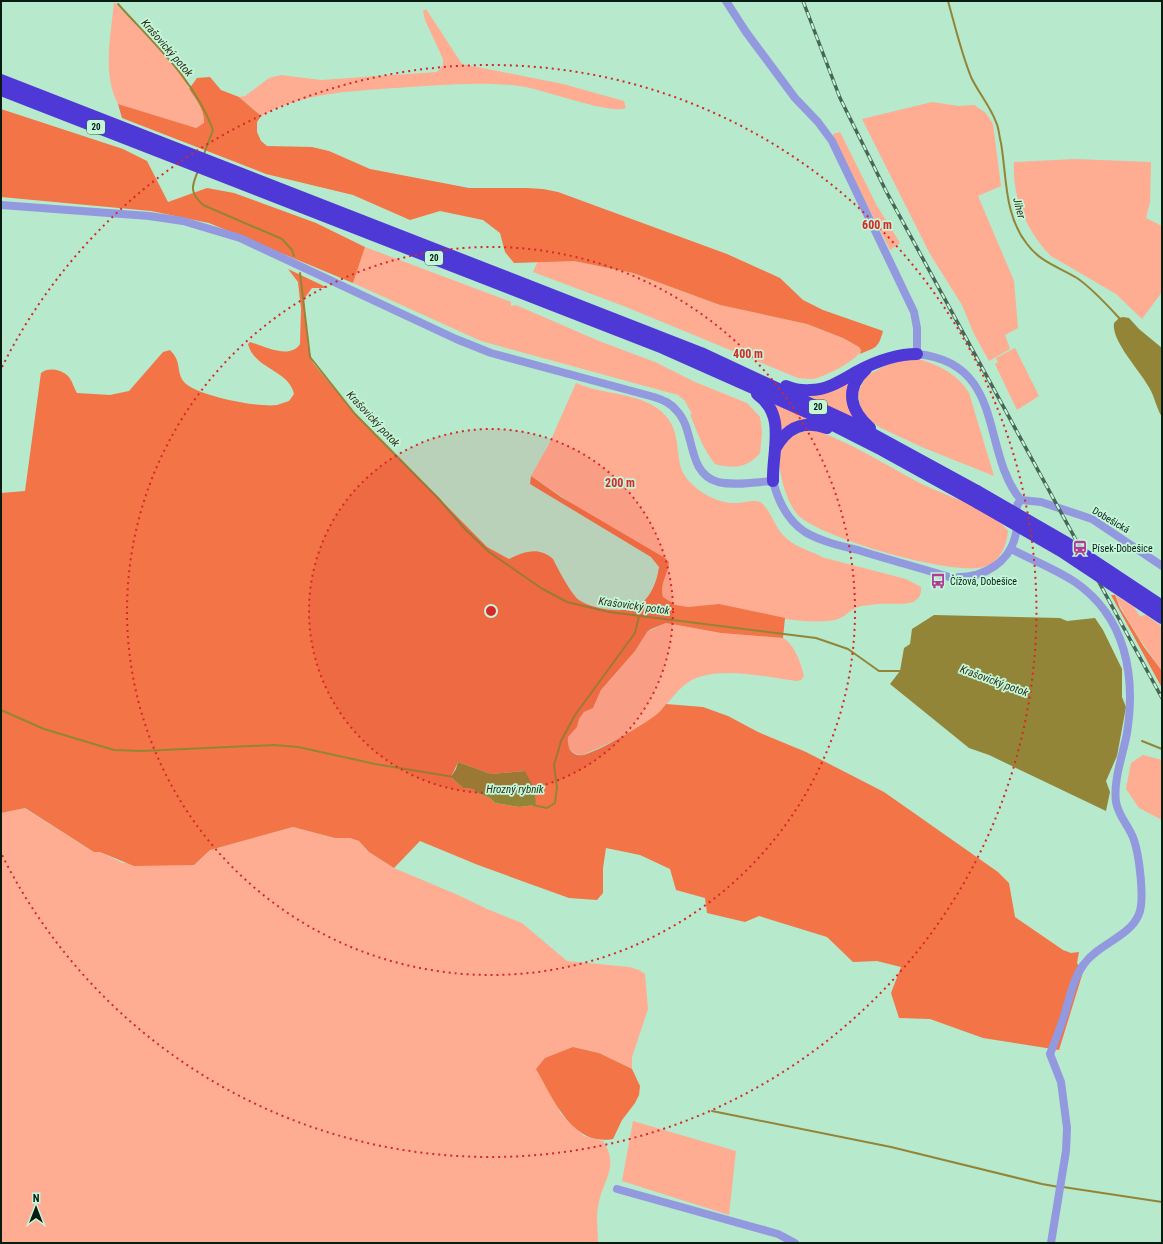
<svg xmlns="http://www.w3.org/2000/svg" width="1163" height="1244" font-family="'Roboto Condensed',sans-serif">
<style>
.green{fill:#fead92}
.forest{fill:#f27447;fill-rule:evenodd}
.water{fill:#938537}
.lines{fill:none;stroke-linecap:round;stroke-linejoin:round}
.stream{stroke:#938537;stroke-width:2}
.minor{stroke:#9399df;stroke-width:8}
.highway{stroke:#4e39d7;stroke-width:12}
.rail-casing{stroke:#486655;stroke-width:3.5}
.rail{stroke:#c4f7da;stroke-width:2;stroke-dasharray:6;stroke-linecap:butt}
.highway-bridge{stroke:#4e39d7;stroke-width:12}
.ring{fill:none;stroke:#d62828;stroke-width:2;stroke-dasharray:2 4}
.labels{text-anchor:middle;dominant-baseline:central;stroke-width:3.5;stroke-linejoin:round;paint-order:stroke}
.shield{fill:#c4f7da;stroke:#415e4e;stroke-width:1}
.shield-label{font-size:9px;font-weight:bold;fill:#091c12}
.street-label{font-size:10px;fill:#091c12;stroke:#c4f7da}
.poi-label{font-size:10px;fill:#091c12;stroke:#c4f7da;text-anchor:start}
.water-label{font-size:11px;font-style:italic;fill:#343018;stroke:#c4f7da}
.centre{fill:#d62828;stroke:#c4f7da;stroke-width:2}
.ring-label{font-size:12px;text-anchor:middle;font-weight:bold;fill:#d62828;stroke:#c4f7da;stroke-width:3.5;stroke-linejoin:round;paint-order:stroke}
</style>
<rect width="100%" height="100%" fill="#b7e9cd"/>
<g class="green">
<path d="M114,2L184,75C186,80 187,86 190,91C196,101 205,110 205,123L195,128L118,104C102,73 111,36 114,2Z"/>
<path d="M426,9L462,64L563,84L624,101L626,108C610,115 542,89 520,86C480,81 437,85 396,88C352,91 300,93 261,116L239,97L245,96L269,78L281,75L321,80L437,72L443,65V59L425,20L423,11Z"/>
<path d="M932,102L959,106L974,105L986,113L993,124L1001,186L978,196L1014,281L1018,328L1005,335L1010,349L989,361L974,334L962,305L930,254L862,119Z"/>
<path d="M840,132L877,206L900,243L890,250L834,139L833,134Z"/>
<path d="M1075,159L1151,162L1150,202L1146,218L1162,226V292L1142,319L1116,294L1051,256C1026,231 1012,197 1014,162Z"/>
<path d="M365,247L511,302V306L516,305L599,341L655,362L695,382L747,403L760,417L762,433L760,453C748,468 733,469 715,464C703,449 697,432 690,414H692L685,401L678,395L481,341L353,283Z"/>
<path d="M538,261H574L633,273L720,305L807,324L843,338L859,347L861,350C858,360 827,375 817,378C811,380 804,378 798,378L626,307L533,272Z"/>
<path d="M1015,348L1039,396L1017,410L995,364L998,362L996,358Z"/>
<path d="M918,359C940,365 957,374 969,393L994,476L924,448L881,428L872,422L860,408L858,392L866,376L887,365L902,360Z"/>
<path d="M856,375L857,420L804,394Z"/>
<path d="M576,383C602,395 640,392 662,412C684,432 673,458 685,476C695,491 718,504 736,503C744,503 753,499 760,502C768,506 775,526 782,534C793,546 807,550 821,556V557L906,579L921,587C923,610 894,602 879,604C872,605 864,605 858,607C845,612 847,619 828,621C803,623 775,618 750,612C740,610 731,606 720,605C705,603 675,615 663,597C657,589 665,576 668,568L531,476L549,444Z"/>
<path d="M769,400L813,421L778,439Z"/>
<path d="M815,430C851,443 883,463 916,481C942,495 991,508 1008,531C1007,546 999,563 984,567C952,576 824,539 799,516C786,504 773,460 783,445C789,434 804,431 815,430Z"/>
<path d="M1115,595L1133,606L1140,616L1146,615L1160,625L1162,630V671C1145,646 1127,623 1115,595Z"/>
<path d="M666,623L721,633L783,638C794,644 801,663 804,676L801,680L796,681C765,677 726,667 696,678C679,685 670,702 658,714C644,729 602,746 582,755C571,754 567,749 568,737L577,727L579,719L584,712L593,708L601,690L635,651L647,632Z"/>
<path d="M1143,755L1162,760V820L1139,808L1126,789L1131,763Z"/>
<path d="M24,808L94,852H100L123,863L194,865L210,850L293,827L335,838H350L359,841L369,852L394,868L458,895L487,909L522,923L567,961L629,967L639,970L645,974L648,1009L632,1057V1069L599,1053L573,1047L557,1104L561,1114L584,1136L603,1141C620,1167 603,1179 598,1206C596,1217 598,1231 598,1243H1V813Z"/>
<path d="M633,1121L736,1151L729,1215L622,1181Z"/>
</g>
<g class="forest">
<path d="M210,77L221,90L239,97L261,116L257,122V132L261,141L267,146L312,147L329,151L370,169L469,188H527L543,189L558,192L727,254L780,278L803,300L823,310L883,331C878,349 876,347 860,354L861,350L859,347L843,338L807,324L720,305L633,273L574,261L514,263L505,252L500,233L483,220L440,211L410,220L353,195L266,174L122,118L118,104L196,128L204,123C205,110 196,100 189,89L197,78Z"/>
<path d="M1,109L123,149L147,161L168,202L207,188L234,193L316,223L365,247L353,283L209,223L151,211L1,197Z"/>
<path d="M288,269L328,288H312L304,299L308,347L313,363L351,409L487,547L509,559C524,552 538,546 553,559C558,569 571,594 579,600C591,609 628,615 640,605C652,595 657,581 659,567L651,557L530,484L531,476L561,497L665,558L669,562C668,575 659,584 663,597L675,605L688,607L719,604L785,618L783,638L721,633L666,623L651,629L647,632L635,651L601,690L593,708L584,712L579,719L577,727L568,737C567,747 571,757 583,755C598,752 643,725 656,715C660,712 663,708 666,704L703,707L728,716L758,732L806,752L884,792L998,872L1009,883L1015,917L1063,950L1071,953L1079,952L1077,963L1083,972L1059,1050L983,1038L930,1019L899,1018L891,993L901,967L877,961L853,962L827,937L759,916L745,922L707,913L705,898L676,890L670,869L640,855L606,848L603,868V893L597,900L569,898L478,865L420,841L394,868L369,852L359,841L350,838H335L293,827L210,850L194,865L134,866L100,852H94L25,808L1,813V493L25,491L41,373C48,367 61,369 68,376C72,380 74,388 77,393L110,395L129,391L163,352L170,350C183,363 175,372 185,383C198,396 259,408 277,405C281,404 285,402 289,401L294,394C289,370 254,369 248,344L250,342C264,346 290,360 300,344L301,309L298,282ZM458,762L491,774L525,771L536,805L519,807L495,803L490,798L477,793L473,789L463,788L451,777Z"/>
<path d="M1111,595H1115L1120,608L1144,647L1162,671V688Z"/>
<path d="M573,1047L599,1053L626,1066L632,1069L640,1086L639,1095L635,1103L622,1120L613,1139C572,1147 553,1098 536,1069L545,1058Z"/>
</g>
<g class="water">
<path d="M1123,317L1129,318L1139,329L1162,348V417C1157,409 1155,399 1151,391C1142,372 1111,342 1114,323L1119,318Z"/>
<path d="M934,615L1060,618L1067,621L1095,618L1103,630L1122,669V697L1126,707L1117,756L1106,781L1110,792L1106,811L989,755L969,748L890,684L900,671L904,648L910,644L912,629Z"/>
<path d="M458,762L491,774L525,771L534,788L536,805L519,807L495,803L490,798L477,793L473,789L463,788L451,777L456,769Z"/>
</g>
<g class="lines">
<g class="stream">
<path d="M948,1C955,26 961,52 971,77C978,92 990,106 996,122C999,128 999,136 1001,143C1007,178 1004,215 1027,244C1040,262 1059,267 1077,278C1093,289 1108,306 1121,320"/>
<path d="M118,4C153,43 195,80 213,130L204,154"/>
<path d="M198,171C191,187 190,193 203,205L282,239L292,250L294,256"/>
<path d="M300,273L310,357L355,414L438,498L465,529L489,552L541,588L567,602L609,612L816,638L848,649L879,671H903"/>
<path d="M1,710L44,729L114,750L142,751L274,745L298,747L375,764L454,777"/>
<path d="M1142,741L1162,749"/>
<path d="M533,805L547,808L555,803L557,787L554,765L561,741L575,715L635,633L639,616"/>
<path d="M712,1111L891,1147L1042,1184L1059,1187"/>
<path d="M1063,1187L1162,1202"/>
</g>
<g class="minor">
<path d="M726,1L746,32L795,98L818,122L832,141L914,312L917,328V354C1007,363 980,452 1021,500"/>
<path d="M1,205L149,216L183,221L240,238L456,339L491,353L654,397C663,400 671,403 677,411C696,431 686,473 718,482C735,486 756,482 773,481C778,501 787,520 805,532C822,542 842,546 861,551C890,560 920,568 949,577C983,580 1014,562 1017,526C1018,516 1013,507 1021,500"/>
<path d="M1021,500L1041,502L1092,519L1162,566"/>
<path d="M1011,549C1032,560 1055,569 1075,582C1126,617 1136,676 1127,733C1123,755 1113,780 1116,802C1119,818 1129,825 1134,840C1139,855 1145,899 1139,914C1130,937 1098,944 1084,964C1074,977 1071,993 1066,1009C1062,1024 1056,1039 1050,1054L1061,1082L1067,1128L1066,1151L1051,1243"/>
<path d="M617,1189L778,1234L795,1243"/>
</g>
<g class="highway">
<path d="M1,80L701,353L856,425L977,491"/>
<path d="M1,90L663,348L811,414L882,450L978,503"/>
<path d="M866,369C844,389 850,410 870,428"/>
<path d="M786,386C794,389 802,391 810,390C828,390 844,379 858,371C877,361 896,354 917,354"/>
<path d="M757,394C787,415 772,450 773,481"/>
<path d="M775,449C787,427 804,420 827,428"/>
</g>
<g class="rail-casing">
<path id="rail" d="M803,1L840,98L886,191L1162,698"/>
</g>
<use href="#rail" class="rail"/>
<g class="highway-bridge">
<path d="M977,491L1067,543L1162,606"/>
<path d="M978,503L1061,551L1162,618"/>
</g>
</g>
<circle cx="491" cy="611" r="182" fill="#d62828" fill-opacity=".12"/>
<g class="ring">
<circle cx="491" cy="611" r="182"/>
<circle cx="491" cy="611" r="364"/>
<path d="M2 367A546 546 0 1 1 2 855"/>
</g>
<defs>
<g id="station-bare" transform="scale(1.2)"><path d="M-3-6H3Q5-6 5-4V2Q5 4 3 4L4.5 6H3L1.5 4h-3L-3 6H-4.5L-3 4Q-5 4-5 2V-4Q-5-6-3-6ZM-3.5-4v3h7v-3ZM-3.5 1v1.5H-2V1ZM2 1v1.5H3.5V1Z" fill="#b23c94" stroke="#c4f7da" stroke-width="2.5" paint-order="stroke"/></g>
<g id="bus-bare" transform="scale(1.2)"><path d="M-5-6H5V4H4V6H2V4H-2V6H-4V4H-5ZM-3.5-4V0h7V-4ZM-3.5 1.2v1.5H-2V1.2ZM2 1.2v1.5H3.5V1.2Z" fill="#b23c94" stroke="#c4f7da" stroke-width="2.5" paint-order="stroke"/></g>
</defs>
<g fill-rule="evenodd">
<use href="#station-bare" x="1080" y="548"/>
<use href="#bus-bare" x="938" y="581"/>
</g>
<g class="labels">
<g class="shield">
<rect x="87" y="120" width="18" height="14" rx="3"/>
<rect x="425" y="251" width="18" height="14" rx="3"/>
<rect x="809" y="400" width="18" height="14" rx="3"/>
</g>
<g class="shield-label">
<text x="96" y="127">20</text>
<text x="434" y="258">20</text>
<text x="818" y="407">20</text>
</g>
<g class="street-label">
<text transform="translate(1111 520) rotate(31)">Dobešická</text>
</g>
<g class="poi-label">
<text x="1092" y="548">Písek-Dobešice</text>
<text x="950" y="581">Čížová, Dobešice</text>
</g>
<g class="water-label">
<text transform="translate(167 48) rotate(49)">Krašovický potok</text>
<text transform="translate(1019 208) rotate(75)">Jiher</text>
<text transform="translate(373 419) rotate(47)">Krašovický potok</text>
<text transform="translate(634 606) rotate(8)">Krašovický potok</text>
<text transform="translate(994 681) rotate(20)">Krašovický potok</text>
<text x="515" y="789">Hrozný rybník</text>
</g>
</g>
<circle cx="491" cy="611" r="6" class="centre"/>
<g class="ring-label">
<text x="877" y="229">600 m</text>
<text x="748" y="358">400 m</text>
<text x="620" y="487">200 m</text>
</g>
<rect width="1163" height="1244" fill="none" stroke="#091c12" stroke-width="4"/>
<g transform="translate(36 1208)" stroke="#c4f7da" stroke-width="3" paint-order="stroke">
<path d="M0-3L7 15L0 10L-7 15Z" fill="#091c12"/>
<text y="-6" font-size="11" font-weight="bold" text-anchor="middle" fill="#091c12">N</text>
</g>
</svg>
